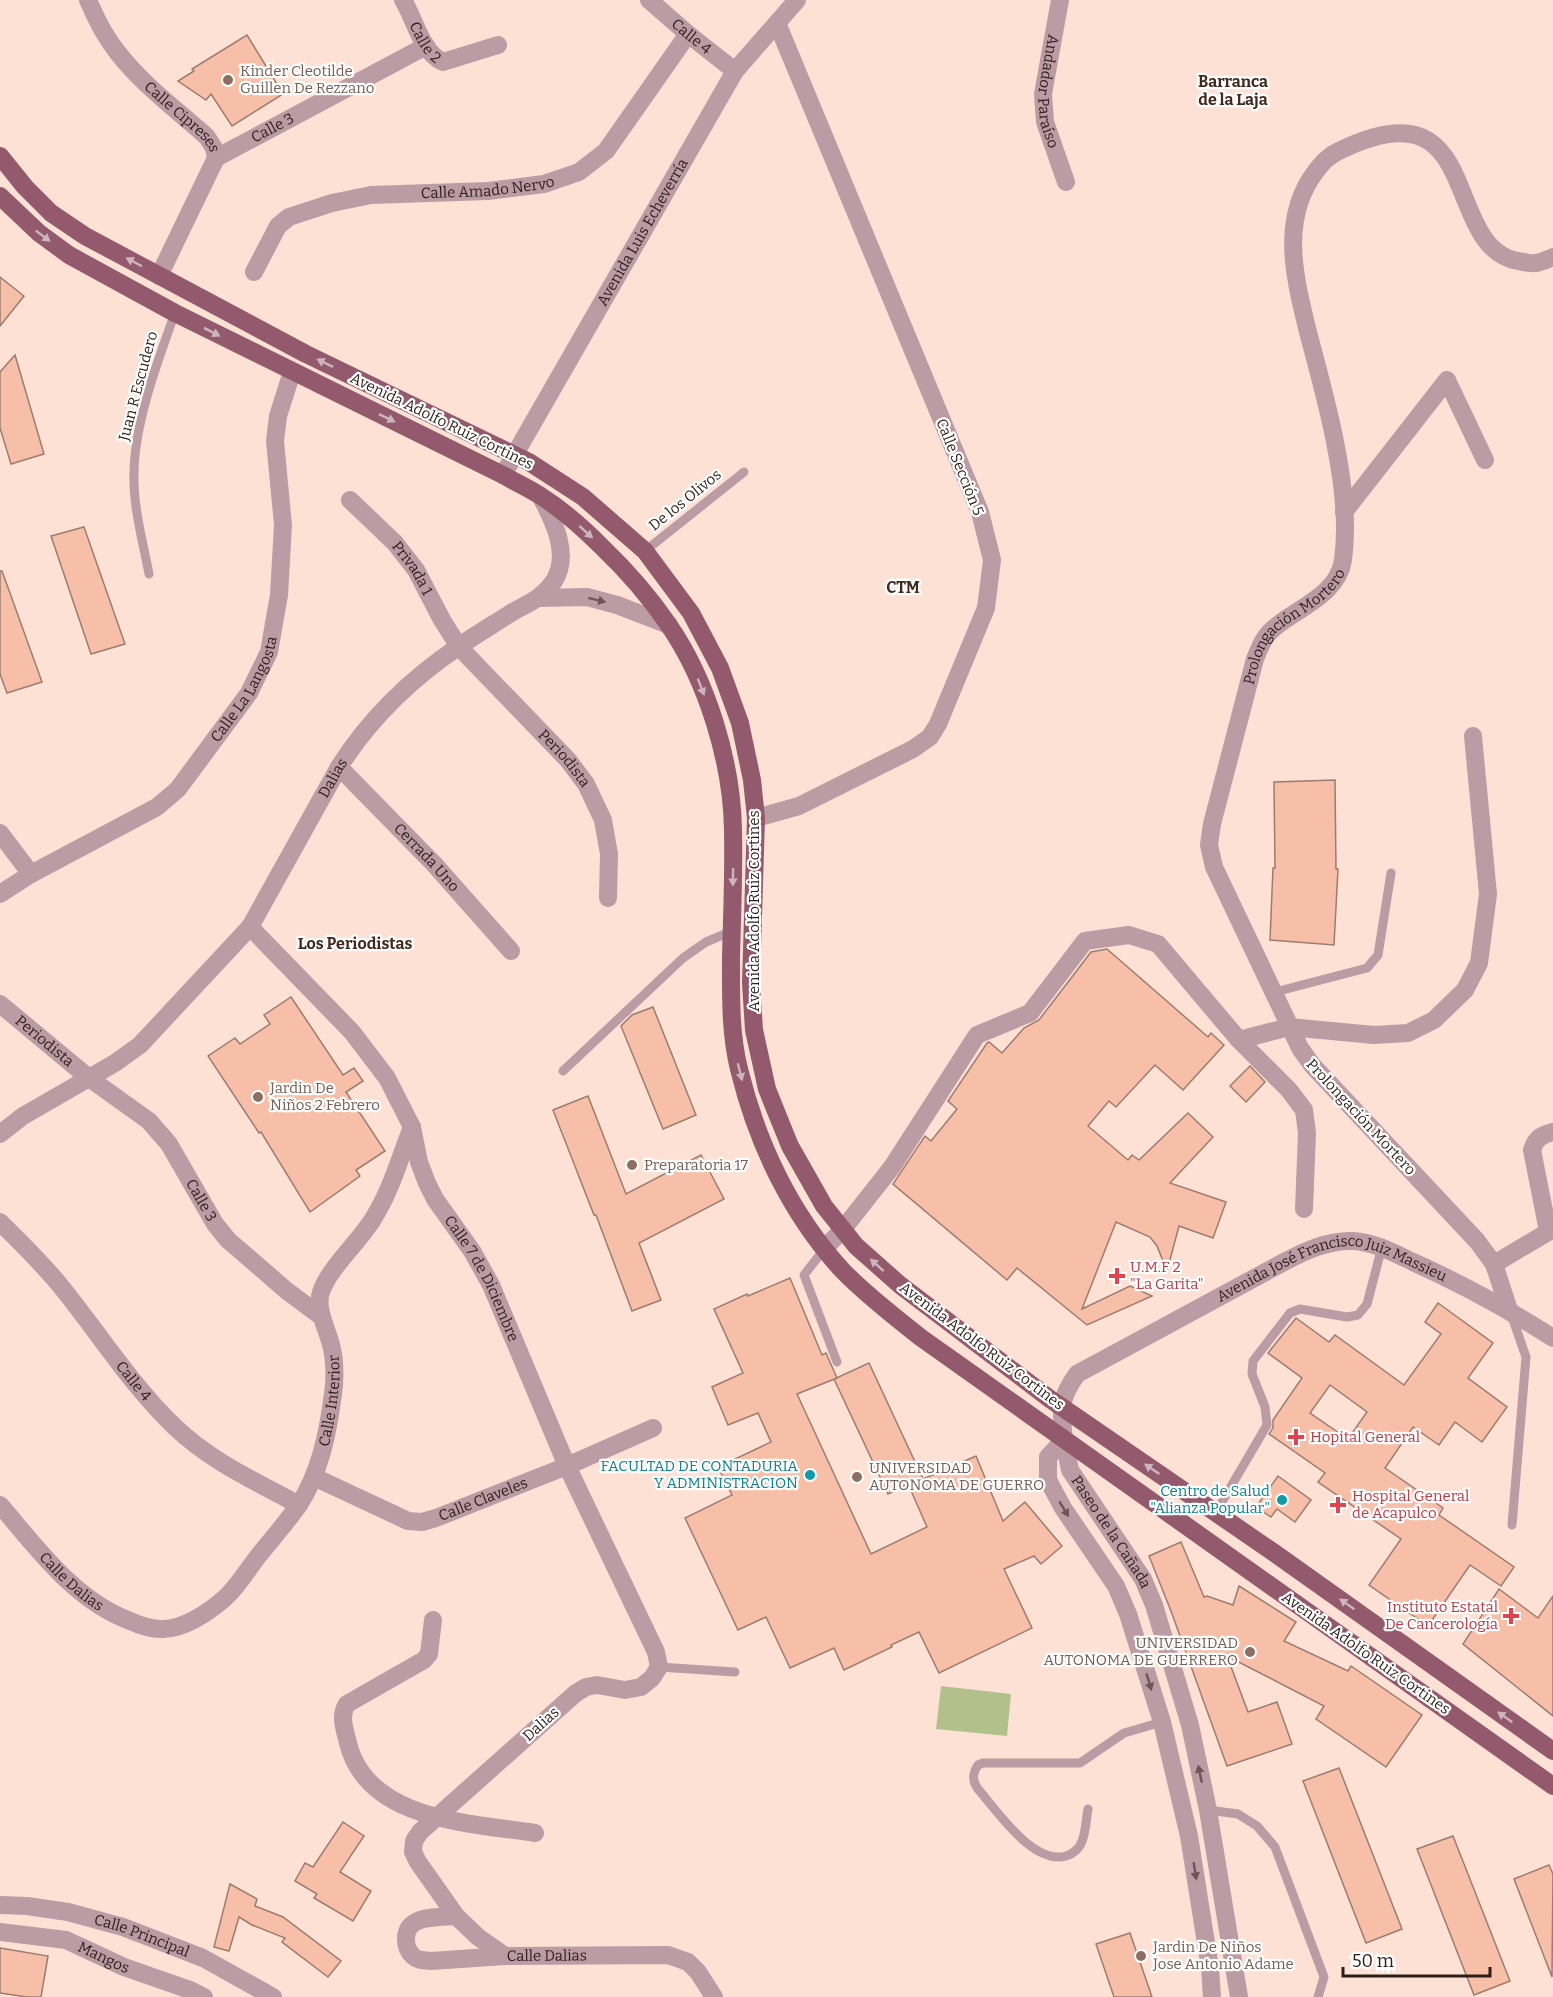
<svg xmlns="http://www.w3.org/2000/svg" width="1553" height="1997" font-family="Bitter,serif">
<style>
.green{fill:#b2c18c}
.building{fill:#f7bfa8;stroke:#9c7c6f;stroke-width:1.5;fill-rule:evenodd}
.lines{fill:none;stroke-linecap:round;stroke-linejoin:round}
.service{stroke:#bb9ba4;stroke-width:9}
.minor{stroke:#bb9ba4;stroke-width:18}
.tertiary{stroke:#bb9ba4;stroke-width:18}
.primary{stroke:#925a6c;stroke-width:18}
.oneway{fill:#ceb5bd}
.oneway2{fill:#6c5657}
.education-dot{fill:#8d6e63;stroke:#fff;stroke-width:2}
.health-dot{fill:#e0444e;stroke:#fff;stroke-width:2}
.culture-dot{fill:#0f9aa8;stroke:#fff;stroke-width:2}
.labels{text-anchor:middle;dominant-baseline:central;stroke-width:4.5;stroke-linejoin:round;paint-order:stroke}
.street-label{font-size:15px;fill:#2b1e18;stroke:#fff}
.education-label{font-size:15px;fill:#785e54;stroke:#fff;text-anchor:start}
.health-label{font-size:15px;fill:#be3a42;stroke:#fff;text-anchor:start}
.culture-label{font-size:15px;fill:#0d838f;stroke:#fff;text-anchor:end}
.neighbourhood-label{font-size:16px;font-weight:bold;fill:#43291d;stroke:#fff}
</style>
<rect width="100%" height="100%" fill="#fee1d5"/>
<path class="green" d="M941,1686L1011,1694L1007,1736L936,1729Z"/>
<g class="building">
<path d="M247,35L283,94L232,126L211,94L206,100L178,81L194,71L192,69Z"/>
<path d="M0,277L24,296L0,326Z"/>
<path d="M15,355L44,454L11,464L0,428V372Z"/>
<path d="M84,527L125,644L91,654L51,536Z"/>
<path d="M0,571H2L42,682L7,693L0,674Z"/>
<path d="M1335,780L1336,869H1338L1334,945L1270,940L1273,868H1275L1274,782Z"/>
<path d="M1107,949L1208,1037L1211,1033L1224,1045L1183,1090L1155,1065L1116,1107L1109,1101L1088,1126L1128,1160L1132,1155L1139,1160L1188,1113L1213,1137L1170,1183L1226,1202L1213,1238L1179,1226L1167,1271L1157,1246L1150,1237L1116,1222L1082,1309L1130,1286L1152,1296L1087,1325L1017,1268L1007,1280L893,1184L925,1136L931,1141L957,1109L948,1101L987,1043L989,1042L1002,1053L1024,1028L1039,1020L1091,952Z"/>
<path d="M291,997L343,1075L354,1068L363,1081L346,1092L385,1151L356,1170L360,1176L310,1212L261,1132L259,1133L208,1056L235,1038L240,1044L270,1024L264,1015Z"/>
<path d="M653,1007L696,1115L663,1129L621,1026L632,1015Z"/>
<path d="M1250,1066L1265,1082L1246,1102L1230,1086Z"/>
<path d="M588,1096L626,1194L701,1155L724,1199L639,1243L661,1300L632,1311L596,1215H594L553,1110Z"/>
<path d="M790,1278L822,1355L826,1353L837,1378L797,1394L871,1554L927,1527L908,1484L888,1494L834,1379L869,1363L923,1479L976,1456L1003,1521L1025,1502L1062,1546L1041,1564L1034,1556L1004,1569L1032,1628L939,1673L919,1632L891,1645L892,1647L844,1670L834,1648L790,1668L766,1617L738,1630L685,1518L732,1495L718,1467L771,1442L758,1413L728,1425L712,1387L743,1373L714,1309L747,1294L748,1296Z"/>
<path d="M1438,1303L1493,1343L1468,1378L1507,1407L1482,1442L1455,1422L1439,1445L1413,1427L1385,1468L1443,1508L1439,1515L1514,1567L1501,1586L1470,1565L1428,1626L1369,1585L1401,1539L1318,1482L1325,1473L1269,1434L1273,1428V1420L1302,1378L1268,1353L1296,1318L1329,1342L1335,1335L1404,1385L1441,1334L1425,1322ZM1330,1385L1367,1412L1348,1439L1310,1413Z"/>
<path d="M1278,1476L1311,1500L1295,1522L1277,1509L1271,1517L1256,1507Z"/>
<path d="M1181,1542L1204,1597L1207,1596L1233,1605L1239,1586L1296,1622L1284,1641L1348,1671L1351,1666L1422,1715L1386,1767L1316,1719L1324,1706L1227,1656L1248,1712L1277,1702L1292,1744L1227,1766L1171,1611L1149,1556Z"/>
<path d="M1499,1589L1538,1618L1553,1596V1716L1463,1644Z"/>
<path d="M1339,1768L1402,1929L1366,1943L1303,1781Z"/>
<path d="M343,1822L364,1836L340,1872L371,1891L353,1921L314,1898L317,1894L295,1881L305,1863L313,1867Z"/>
<path d="M1453,1836L1510,1981L1474,1995L1417,1849Z"/>
<path d="M1549,1865L1553,1874L1552,1977L1514,1879Z"/>
<path d="M230,1884L257,1899L255,1906L283,1917L341,1961L328,1977L282,1942L285,1938L252,1925L239,1917L229,1951L214,1947Z"/>
<path d="M1130,1933L1152,1997H1114L1096,1944Z"/>
<path d="M0,1948L48,1956L41,1997H27L0,1993Z"/>
</g>
<g class="lines">
<g class="service">
<path d="M645,551L744,472"/>
<path d="M149,574C143,542 133,507 134,474C134,424 158,360 175,313"/>
<path d="M1275,992L1367,968L1378,955L1391,873"/>
<path d="M563,1071L683,958L706,942L732,931"/>
<path d="M825,1248L804,1275L837,1362"/>
<path d="M1511,1314L1526,1357L1512,1525"/>
<path d="M1216,1512L1267,1425L1265,1407L1252,1374L1253,1361L1290,1313L1300,1309L1347,1317L1358,1315L1367,1304L1382,1247"/>
<path d="M659,1667L735,1672"/>
<path d="M1088,1809C1086,1819 1086,1831 1082,1841C1080,1848 1073,1854 1066,1856C1033,1865 998,1812 978,1789C972,1781 972,1774 978,1765L983,1763H1080L1124,1733L1162,1722"/>
<path d="M1208,1810L1238,1814L1257,1826L1275,1847L1324,1977L1318,1997"/>
</g>
<g class="minor">
<path id="s1" d="M88,0C96,19 105,37 118,53C143,85 177,110 207,137L214,148L216,158L159,276"/>
<path id="s2" d="M403,0C415,19 421,52 443,62L498,45"/>
<path id="s3" d="M649,0L688,34L735,71"/>
<path id="s4" d="M1060,0L1043,94L1045,122L1066,182"/>
<path id="s5" d="M216,158L426,46"/>
<path id="s6" d="M254,272L278,226L289,217L332,203L371,195L488,191L544,184L579,172L606,151L688,34"/>
<path id="s7" d="M503,475L735,71L797,0"/>
<path id="s8" d="M350,500L395,543L416,570L442,620L459,647L568,760L586,784L603,820L609,854L608,898"/>
<path d="M1344,512L1447,380L1485,460"/>
<path d="M539,598L587,597L617,605L669,625"/>
<path id="s9" d="M339,767L434,864L511,951"/>
<path d="M756,818L799,806L913,749L930,737L938,724L986,608L992,560L980,512L777,23"/>
<path d="M0,833L31,874"/>
<path id="s10" d="M0,894L31,874L157,807L178,789L249,693L269,652L279,595L283,525L275,441L278,416L292,372"/>
<path id="s11" d="M250,927L352,1032L387,1078L412,1127L419,1162L427,1183L435,1199L472,1251L491,1285L567,1466L656,1652L659,1667L652,1678L641,1687L625,1690L597,1685L586,1687L576,1693L420,1832L414,1841L413,1852L418,1862L456,1916L478,1937L505,1956L668,1955L688,1962L698,1972L714,1997"/>
<path id="s12" d="M0,1004L89,1078L149,1121L169,1144L215,1224L228,1240L287,1291L322,1317"/>
<path d="M1239,1040L1289,1027L1374,1035L1408,1033L1434,1020L1465,990L1479,963L1488,894L1473,736"/>
<path id="s13" d="M0,1134L23,1116L115,1063L140,1045L250,927L339,767C370,718 413,677 461,645C477,634 494,624 511,613C528,603 542,599 554,581C571,554 553,520 540,495"/>
<path id="s14" d="M0,1222C22,1244 44,1265 63,1289C100,1335 132,1386 175,1427C210,1461 257,1482 299,1505"/>
<path d="M1548,1231L1532,1150C1536,1138 1541,1135 1553,1132"/>
<path d="M825,1248L843,1229L892,1167L977,1035L1030,1013L1085,941L1129,935L1158,944L1239,1040L1289,1090L1304,1110L1307,1133L1304,1209"/>
<path d="M1494,1264L1553,1229"/>
<path id="s15" d="M1509,1310L1494,1264L1477,1241L1312,1065L1300,1048L1214,867L1209,845L1212,824L1255,659C1260,647 1264,636 1274,628C1297,608 1338,595 1343,560C1348,524 1343,483 1336,447C1329,409 1318,370 1308,332C1295,279 1279,219 1316,171C1323,162 1328,156 1339,151C1486,79 1440,247 1518,261C1524,262 1531,264 1536,263C1542,262 1548,259 1553,257"/>
<path id="s16" d="M1064,1440C1061,1409 1058,1401 1077,1374L1284,1262C1305,1251 1328,1240 1353,1241C1374,1242 1394,1253 1413,1262C1462,1284 1508,1309 1553,1338"/>
<path id="s17" d="M314,1477L408,1521L422,1522L436,1518L567,1466L653,1428"/>
<path id="s18" d="M0,1505C38,1549 74,1600 130,1621C139,1625 151,1629 161,1629C183,1630 209,1612 225,1598C238,1586 248,1569 259,1555C272,1539 286,1523 298,1506C320,1474 328,1432 333,1394C335,1381 335,1362 332,1349C329,1332 315,1310 321,1292C329,1268 359,1242 373,1219C391,1191 400,1157 412,1127"/>
<path d="M433,1620L429,1654L424,1660L347,1704C339,1716 345,1730 348,1743C367,1821 471,1823 535,1833"/>
<path d="M456,1916C444,1917 424,1916 414,1923C403,1930 404,1948 413,1956C418,1961 425,1960 431,1961L505,1956"/>
</g>
<g class="tertiary">
<path d="M1064,1440L1048,1457V1480L1063,1508L1116,1586L1128,1614L1162,1722L1189,1836L1210,1968L1212,1997"/>
<path id="s19" d="M1064,1440L1070,1470L1143,1579L1154,1605L1190,1725L1208,1810L1239,1997"/>
<path id="s20" d="M0,1905L27,1906L68,1912L123,1927L203,1958L273,1997"/>
<path id="s21" d="M0,1932L66,1940L124,1967L190,1990L204,1997"/>
</g>
<g class="primary">
<path d="M0,156L25,187L51,213L85,236L306,354L529,462L583,497L645,551L691,613L720,668L740,723L752,780L756,818L751,983L754,1030L767,1089L790,1146L824,1206L856,1246L900,1285L1050,1399L1273,1552L1553,1751"/>
<path d="M0,196L39,233L69,255L175,313L503,475C515,482 528,488 539,495C562,509 583,528 602,547C626,570 649,596 668,624C707,680 732,762 733,830C734,873 732,915 731,958C731,995 730,1033 739,1069C757,1143 791,1215 843,1271C867,1296 894,1316 920,1337L1553,1786"/>
</g>
</g>
<defs><path id="oneway-solid" d="M-6-.8H1V-3.2L6.5 0L1 3.2V.8H-6Z" transform="scale(1.5)"/></defs>
<g class="oneway">
<use href="#oneway-solid" transform="translate(43 236) rotate(37)"/>
<use href="#oneway-solid" transform="translate(134 262) rotate(-152)"/>
<use href="#oneway-solid" transform="translate(212 332) rotate(27)"/>
<use href="#oneway-solid" transform="translate(325 363) rotate(-154)"/>
<use href="#oneway-solid" transform="translate(387 418) rotate(26)"/>
<use href="#oneway-solid" transform="translate(586 532) rotate(42)"/>
<use href="#oneway-solid" transform="translate(701 687) rotate(69)"/>
<use href="#oneway-solid" transform="translate(733 877) rotate(91)"/>
<use href="#oneway-solid" transform="translate(740 1072) rotate(76)"/>
<use href="#oneway-solid" transform="translate(877 1265) rotate(-138)"/>
<use href="#oneway-solid" transform="translate(1152 1469) rotate(-146)"/>
<use href="#oneway-solid" transform="translate(1347 1604) rotate(-145)"/>
<use href="#oneway-solid" transform="translate(1505 1717) rotate(-145)"/>
</g>
<g class="oneway2">
<use href="#oneway-solid" transform="translate(597 600) rotate(14)"/>
<use href="#oneway-solid" transform="translate(1064 1509) rotate(59)"/>
<use href="#oneway-solid" transform="translate(1149 1682) rotate(73)"/>
<use href="#oneway-solid" transform="translate(1200 1774) rotate(-102)"/>
<use href="#oneway-solid" transform="translate(1195 1871) rotate(81)"/>
</g>
<g class="education-dot">
<circle cx="228" cy="80" r="6"/>
<circle cx="258" cy="1097" r="6"/>
<circle cx="632" cy="1165" r="6"/>
<circle cx="857" cy="1477" r="6"/>
<circle cx="1250" cy="1652" r="6"/>
<circle cx="1141" cy="1956" r="6"/>
</g>
<g class="health-dot">
<path d="M1114 1267h6v6h6v6h-6v6h-6v-6h-6v-6h6z"/>
<path d="M1293 1428h6v6h6v6h-6v6h-6v-6h-6v-6h6z"/>
<path d="M1335 1496h6v6h6v6h-6v6h-6v-6h-6v-6h6z"/>
<path d="M1508 1607h6v6h6v6h-6v6h-6v-6h-6v-6h6z"/>
</g>
<g class="culture-dot">
<circle cx="810" cy="1475" r="6"/>
<circle cx="1282" cy="1500" r="6"/>
</g>
<g class="labels">
<g class="street-label">
<text stroke="none"><textPath href="#s3" startOffset="56">Calle 4</textPath></text>
<text stroke="none"><textPath href="#s2" startOffset="48">Calle 2</textPath></text>
<text stroke="none"><textPath href="#s4" startOffset="93">Andador Paraíso</textPath></text>
<text stroke="none"><textPath href="#s1" startOffset="152">Calle Cipreses</textPath></text>
<text stroke="none"><textPath href="#s5" startOffset="64">Calle 3</textPath></text>
<text stroke="none"><textPath href="#s6" startOffset="268">Calle Amado Nervo</textPath></text>
<text stroke="none"><textPath href="#s7" startOffset="280">Avenida Luis Echeverría</textPath></text>
<text transform="translate(138 386) rotate(-75)">Juan R Escudero</text>
<text transform="translate(442 421) rotate(26)">Avenida Adolfo Ruiz Cortines</text>
<text transform="translate(960 467) rotate(68)">Calle Sección 5</text>
<text transform="translate(685 500) rotate(-39)">De los Olivos</text>
<text stroke="none"><textPath href="#s8" startOffset="93">Privada 1</textPath></text>
<text stroke="none"><textPath href="#s15" startOffset="804">Prolongación Mortero</textPath></text>
<text stroke="none"><textPath href="#s10" startOffset="328">Calle La Langosta</textPath></text>
<text stroke="none"><textPath href="#s8" startOffset="338">Periodista</textPath></text>
<text stroke="none"><textPath href="#s13" startOffset="498">Dalias</textPath></text>
<text stroke="none"><textPath href="#s9" startOffset="126">Cerrada Uno</textPath></text>
<text transform="translate(754 911) rotate(-90)">Avenida Adolfo Ruiz Cortines</text>
<text stroke="none"><textPath href="#s12" startOffset="58">Periodista</textPath></text>
<text transform="translate(1361 1117) rotate(47)">Prolongación Mortero</text>
<text stroke="none"><textPath href="#s12" startOffset="285">Calle 3</textPath></text>
<text stroke="none"><textPath href="#s11" startOffset="428">Calle 7 de Diciembre</textPath></text>
<text stroke="none"><textPath href="#s16" startOffset="354">Avenida José Francisco Juiz Massieu</textPath></text>
<text transform="translate(982 1346) rotate(37)">Avenida Adolfo Ruiz Cortines</text>
<text stroke="none"><textPath href="#s14" startOffset="208">Calle 4</textPath></text>
<text stroke="none"><textPath href="#s18" startOffset="510">Calle Interior</textPath></text>
<text stroke="none"><textPath href="#s17" startOffset="183">Calle Claveles</textPath></text>
<text stroke="none"><textPath href="#s19" startOffset="105">Paseo de la Cañada</textPath></text>
<text stroke="none"><textPath href="#s18" startOffset="105">Calle Dalias</textPath></text>
<text transform="translate(1366 1653) rotate(35)">Avenida Adolfo Ruiz Cortines</text>
<text transform="translate(541 1724) rotate(-42)">Dalias</text>
<text stroke="none"><textPath href="#s20" startOffset="146">Calle Principal</textPath></text>
<text stroke="none"><textPath href="#s11" startOffset="1364">Calle Dalias</textPath></text>
<text stroke="none"><textPath href="#s21" startOffset="108">Mangos</textPath></text>
</g>
<g class="education-label">
<text x="240" y="71">Kinder Cleotilde<tspan x="240" dy="17">Guillen De Rezzano</tspan></text>
<text x="270" y="1088">Jardin De<tspan x="270" dy="17">Niños 2 Febrero</tspan></text>
<text x="644" y="1165">Preparatoria 17</text>
<text x="869" y="1468">UNIVERSIDAD<tspan x="869" dy="17">AUTONOMA DE GUERRO</tspan></text>
<text x="1238" y="1643" text-anchor="end">UNIVERSIDAD<tspan x="1238" dy="17">AUTONOMA DE GUERRERO</tspan></text>
<text x="1153" y="1947">Jardin De Niños<tspan x="1153" dy="17">Jose Antonio Adame</tspan></text>
</g>
<g class="health-label">
<text x="1130" y="1267">U.M.F 2<tspan x="1130" dy="17">"La Garita"</tspan></text>
<text x="1310" y="1437">Hopital General</text>
<text x="1352" y="1496">Hospital General<tspan x="1352" dy="17">de Acapulco</tspan></text>
<text x="1498" y="1607" text-anchor="end">Instituto Estatal<tspan x="1498" dy="17">De Cancerología</tspan></text>
</g>
<g class="culture-label">
<text x="798" y="1466">FACULTAD DE CONTADURIA<tspan x="798" dy="17">Y ADMINISTRACION</tspan></text>
<text x="1270" y="1491">Centro de Salud<tspan x="1270" dy="17">"Alianza Popular"</tspan></text>
</g>
<g class="neighbourhood-label">
<text x="1233" y="81">Barranca<tspan x="1233" dy="18">de la Laja</tspan></text>
<text x="903" y="587">CTM</text>
<text x="355" y="943">Los Periodistas</text>
</g>
</g>
<path d="M1343 1967v9h147v-9" fill="none" stroke="#2b1e18" stroke-width="3"/>
<text x="1352" y="1967" font-size="18" fill="#2b1e18" stroke="#ffffff" stroke-width="4.5" paint-order="stroke">50 m</text>
</svg>
